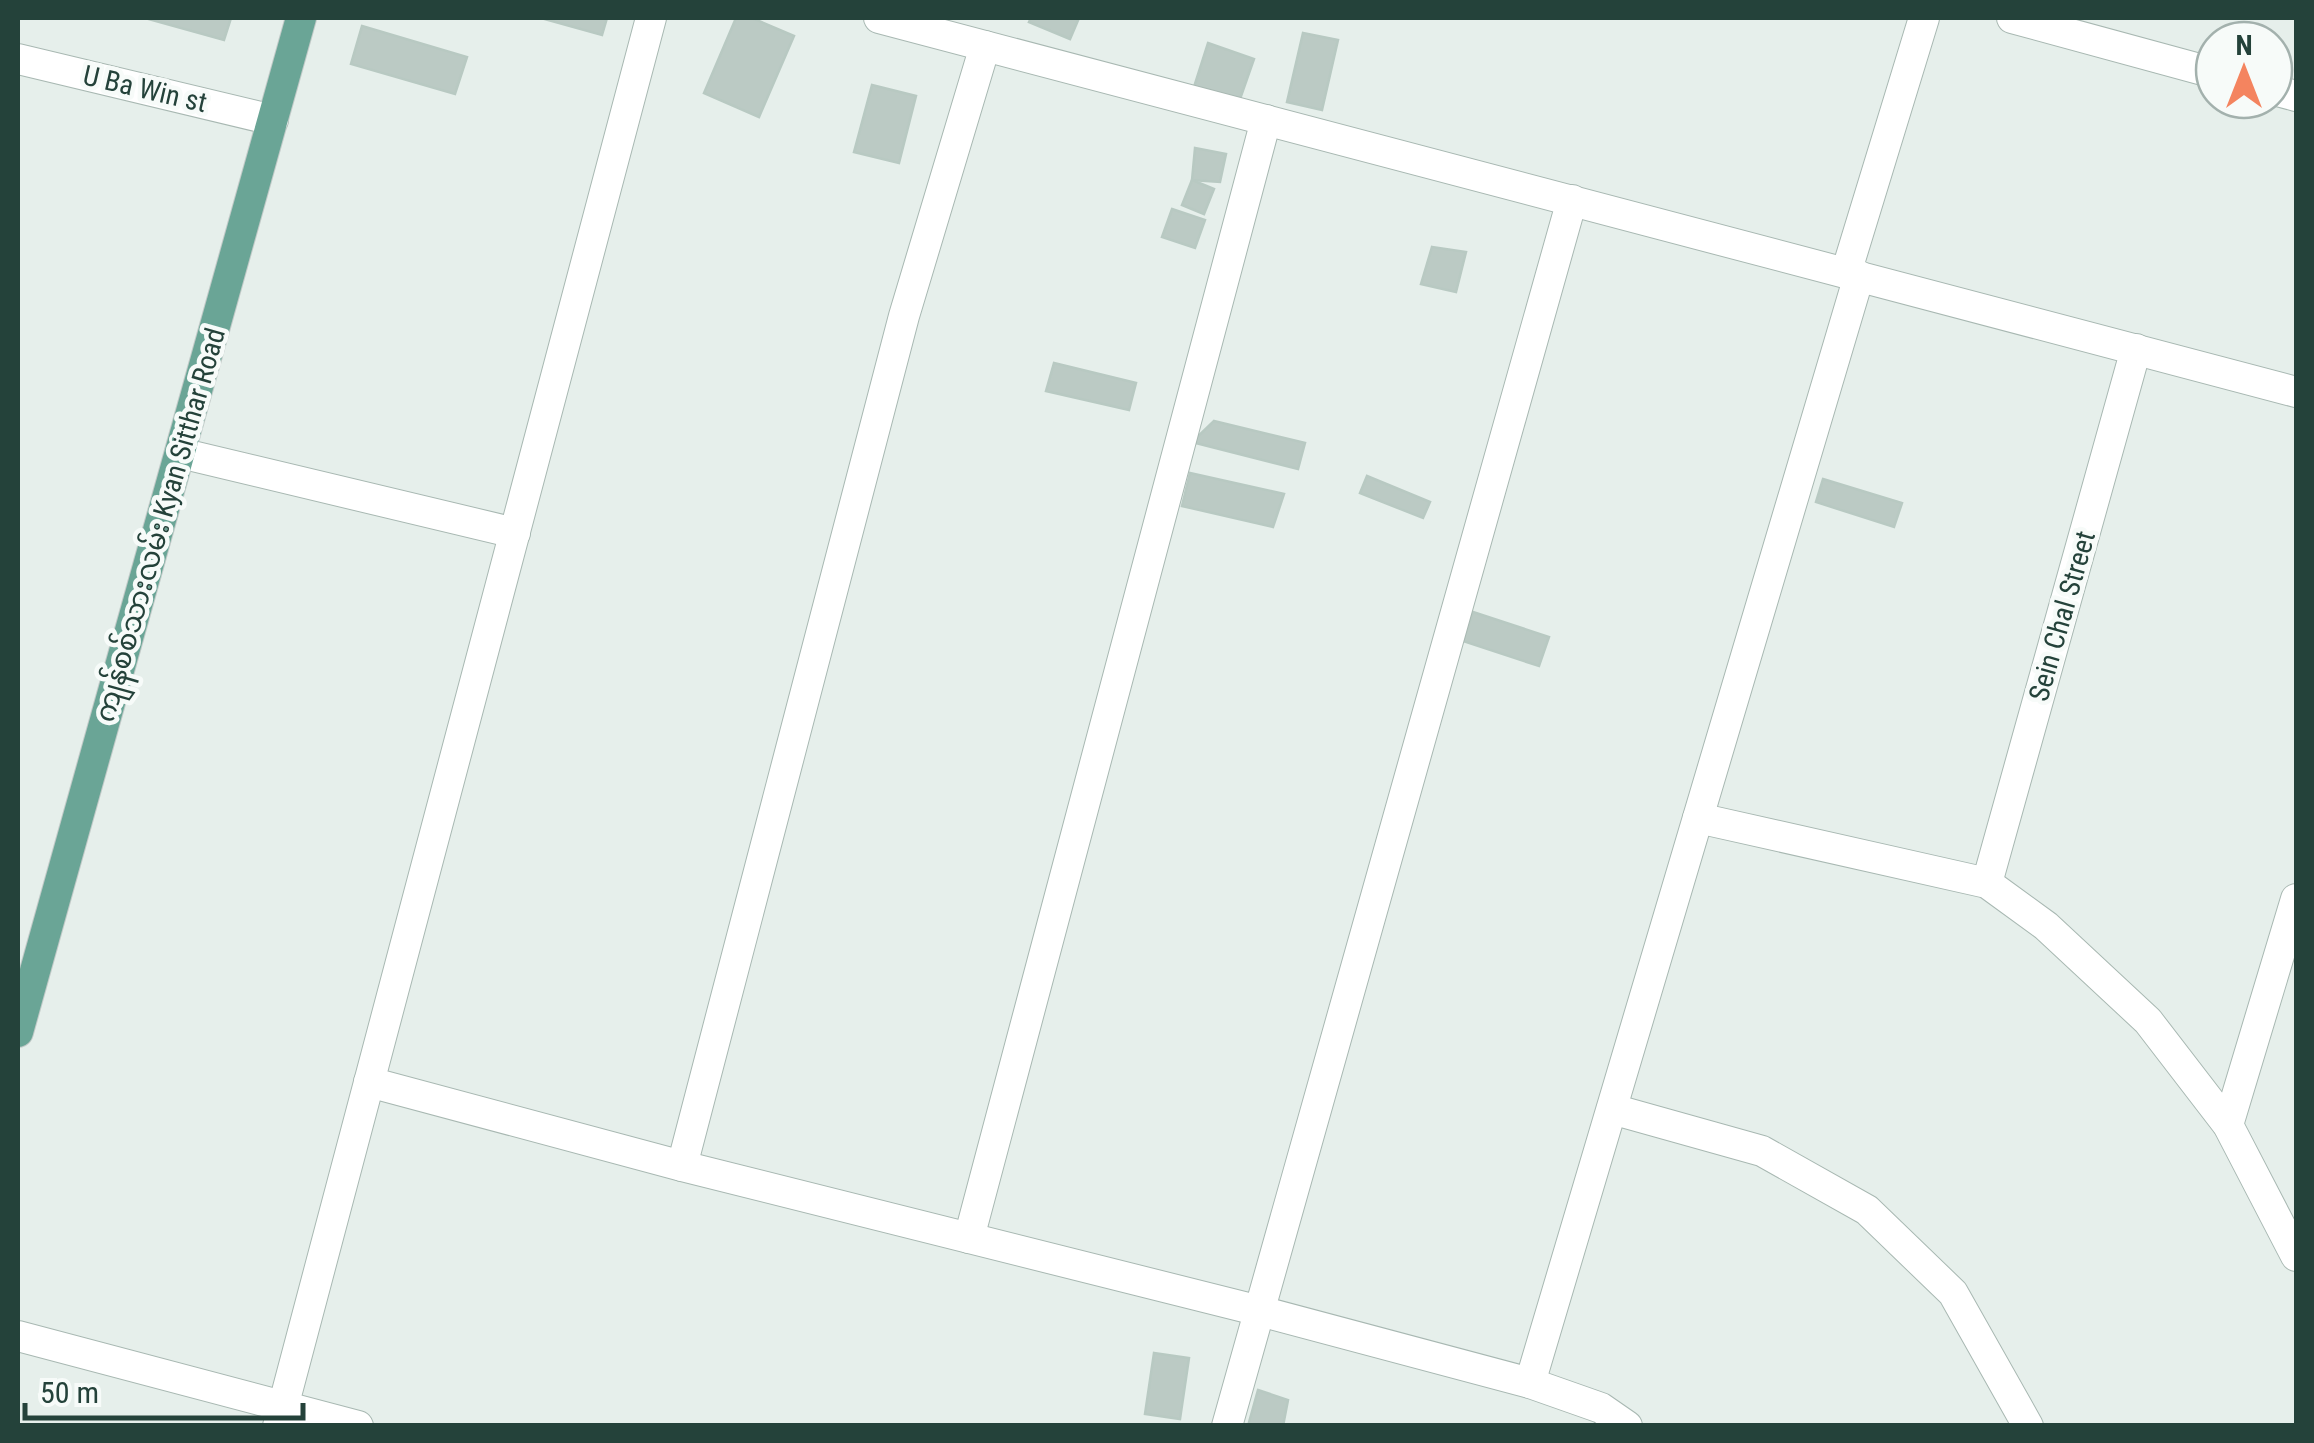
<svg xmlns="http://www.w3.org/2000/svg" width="2314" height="1443" font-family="'Roboto Condensed','Noto Sans Myanmar',sans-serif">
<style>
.building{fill:#bbcac4;stroke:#b8c9c2;stroke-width:2.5}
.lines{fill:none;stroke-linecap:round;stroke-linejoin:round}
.minor-casing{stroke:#a8b8b2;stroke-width:32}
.major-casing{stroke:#c2cac8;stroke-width:32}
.minor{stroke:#fff;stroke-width:30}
.major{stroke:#6aa596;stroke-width:30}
.labels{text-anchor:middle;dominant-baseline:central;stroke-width:9;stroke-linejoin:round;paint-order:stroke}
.street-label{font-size:28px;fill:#24423a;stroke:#f7fbf9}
</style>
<rect width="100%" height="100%" fill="#e6efeb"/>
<g class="building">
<path d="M145,18H231L224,40Z"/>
<path d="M541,18H607L602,35Z"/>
<path d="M736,18H752L794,36L759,117L704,93Z"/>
<path d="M1031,18H1079L1070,39L1029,22Z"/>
<path d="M362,26L467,57L455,94L351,64Z"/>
<path d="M1303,33L1338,40L1322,110L1287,102Z"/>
<path d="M1208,43L1254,59L1239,102L1194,87Z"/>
<path d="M872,85L916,96L899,163L854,152Z"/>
<path d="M1195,148L1226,154L1220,182L1192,180Z"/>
<path d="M1192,180L1214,189L1204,214L1182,205Z"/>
<path d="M1172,209L1205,220L1195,248L1162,237Z"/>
<path d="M1432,247L1466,252L1456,292L1421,284Z"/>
<path d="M1054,363L1136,383L1129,410L1046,391Z"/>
<path d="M1214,421L1305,443L1298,469L1192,442Z"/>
<path d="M1190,473L1284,494L1273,527L1182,506Z"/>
<path d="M1367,476L1430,502L1423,518L1360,493Z"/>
<path d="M1823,479L1902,503L1894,527L1816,502Z"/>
<path d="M1473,612L1549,637L1539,666L1463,641Z"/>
<path d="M1154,1353L1189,1358L1180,1419L1145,1414Z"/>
<path d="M1258,1390L1288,1400L1283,1426H1248Z"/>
</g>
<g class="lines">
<g class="minor-casing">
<g id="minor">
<path d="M879,18L2296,392"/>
<path d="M2012,18L2214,73"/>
<path d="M18,59L273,120"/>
<path d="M2274,90L2296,96"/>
<path d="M1846,273L1924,18"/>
<path d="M180,453L515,533"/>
<path d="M1698,818L1987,883L2046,926L2148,1021L2228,1125L2296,1256"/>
<path d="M1987,883L2136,349"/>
<path d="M369,1082L682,1166L1260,1311L1530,1383L1601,1408L1627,1426"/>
<path d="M1612,1109L1762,1151L1867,1210L1953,1293L2028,1426"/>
<path d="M2228,1125L2296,899"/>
<path d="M682,1166L904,316L985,46"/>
<path d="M969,1238L1266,120"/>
<path d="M18,1336L358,1426"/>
<path d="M1530,1383L1859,276"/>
<path d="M278,1426L651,18"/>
<path d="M1227,1426L1572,200"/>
</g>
</g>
<g class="major-casing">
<path id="major" d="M18,1032L301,18"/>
</g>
<use href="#minor" class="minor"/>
<use href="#major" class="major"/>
</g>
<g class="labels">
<g class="street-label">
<text transform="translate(145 89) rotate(13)">U Ba Win st</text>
<text transform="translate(160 525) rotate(-74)">ကျန်စစ်သားလမ်း Kyan Sitthar Road</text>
<text transform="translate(2062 616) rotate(-74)">Sein Chal Street</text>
</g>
</g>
<rect width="2314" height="1443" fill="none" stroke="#24423a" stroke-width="40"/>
<g transform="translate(2244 70)"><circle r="48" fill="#f7fbf9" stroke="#a3b1ad" stroke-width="2.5"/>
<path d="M0-8L18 38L0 25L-18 38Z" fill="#f4845f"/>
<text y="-15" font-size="28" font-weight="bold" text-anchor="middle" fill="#24423a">N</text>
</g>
<path d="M25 1403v15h278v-15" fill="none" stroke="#24423a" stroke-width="5"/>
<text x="40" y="1403" font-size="30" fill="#24423a" stroke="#f7fbf9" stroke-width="8" paint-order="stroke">50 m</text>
</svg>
